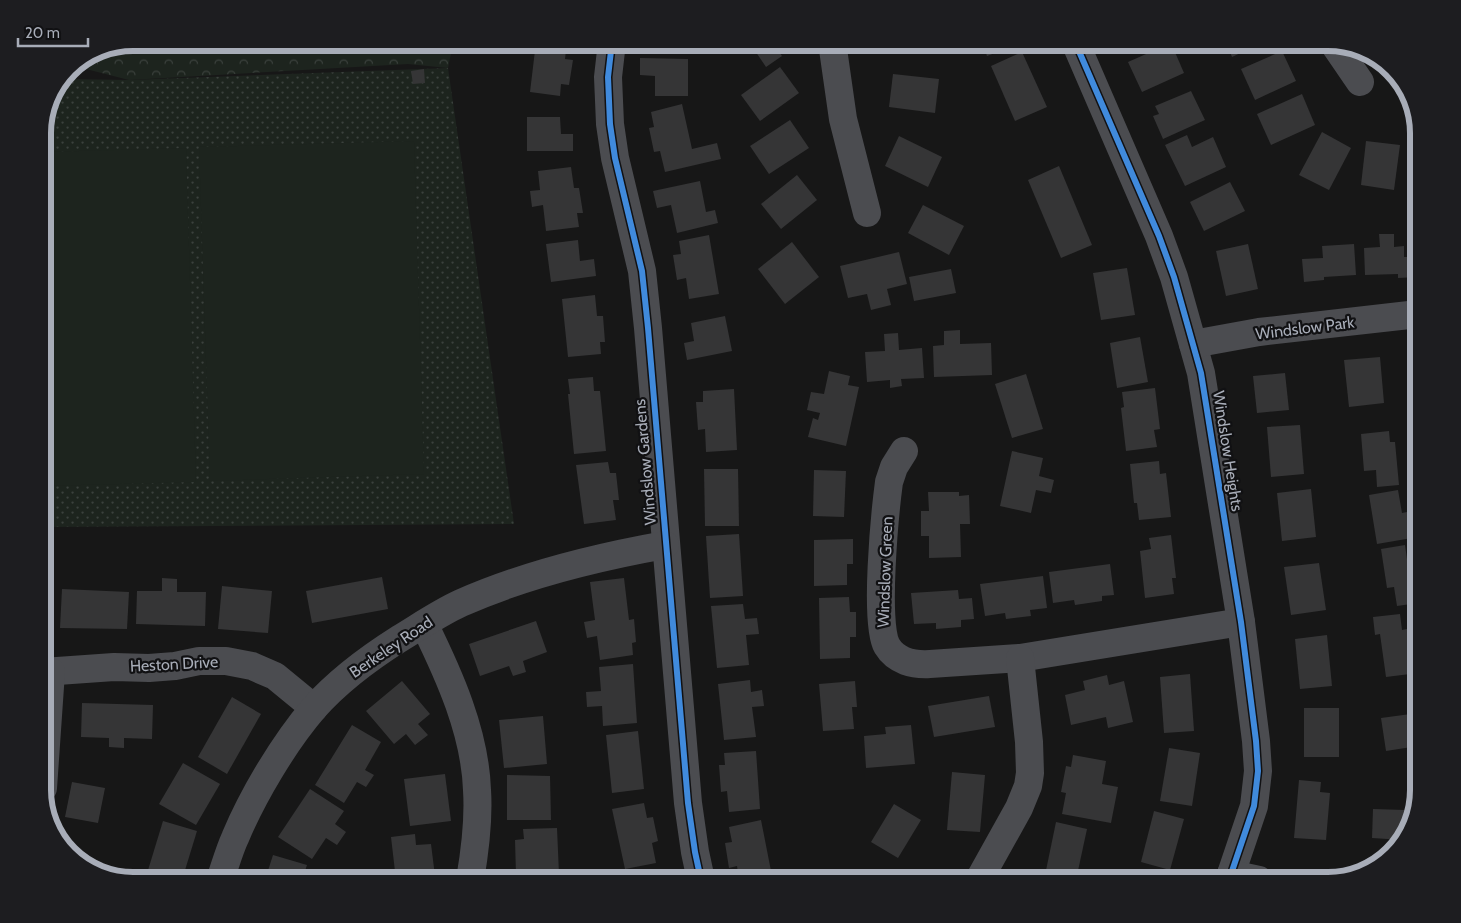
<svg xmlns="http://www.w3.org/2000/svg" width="1461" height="923" font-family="Cabin,sans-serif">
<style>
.grass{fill:url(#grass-dots)}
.forest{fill:url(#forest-crowns)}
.pitch{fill:#1d241e}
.building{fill:#353536}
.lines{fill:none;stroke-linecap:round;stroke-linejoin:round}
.minor{stroke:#4b4c50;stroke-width:28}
.cycleway-casing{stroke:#111113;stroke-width:9}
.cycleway{stroke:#408adc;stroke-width:6}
.labels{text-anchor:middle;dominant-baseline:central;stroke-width:4.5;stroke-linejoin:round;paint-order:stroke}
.street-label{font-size:16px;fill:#a8adb8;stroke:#111113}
.rim{fill:none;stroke:#a8adb8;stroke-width:6}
</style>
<defs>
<pattern id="grass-dots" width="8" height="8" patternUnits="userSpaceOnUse" patternTransform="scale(1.25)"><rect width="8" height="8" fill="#1d241e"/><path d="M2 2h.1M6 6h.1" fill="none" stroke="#3b413d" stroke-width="1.8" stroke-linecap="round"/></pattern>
<pattern id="forest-crowns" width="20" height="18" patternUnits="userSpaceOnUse" patternTransform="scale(1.25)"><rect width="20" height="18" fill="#1d241e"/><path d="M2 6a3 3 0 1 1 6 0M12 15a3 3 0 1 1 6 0" fill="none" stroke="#3b413d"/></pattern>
</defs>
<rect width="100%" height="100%" fill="#171717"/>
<path class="grass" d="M448,68L514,524L43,527V128L65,79L129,80Z"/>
<path class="forest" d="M133,43L451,42L452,48L448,68L408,64L129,80L86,69L84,59L99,49Z"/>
<g class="pitch">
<path d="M414,141L424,474L210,481L199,147Z"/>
<path d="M186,148L196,482L43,486V152Z"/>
</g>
<g class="building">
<path d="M536,42H567L565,59L573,60L569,85L561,84L560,96L530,92Z"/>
<path d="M749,42H783L776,48L782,56L766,67Z"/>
<path d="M872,42H915V44L872,48Z"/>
<path d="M982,42H1021V43L987,56Z"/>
<path d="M1226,42H1264L1232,57Z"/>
<path d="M1171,43L1184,73L1142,92L1128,62Z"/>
<path d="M1282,51L1296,81L1255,100L1241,69Z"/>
<path d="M1022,52L1047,107L1015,121L991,66Z"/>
<path d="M640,58L688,59V96H655V76L640,75Z"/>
<path d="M780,67L799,93L760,121L741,95Z"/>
<path d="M424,69L425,83L413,84L411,71Z"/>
<path d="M893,74L939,79L935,113L889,107Z"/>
<path d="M1191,91L1205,120L1163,139L1153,116L1159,114L1155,106Z"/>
<path d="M1302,94L1315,125L1271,145L1257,114Z"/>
<path d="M682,104L692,149L717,143L721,159L665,172L660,151L654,152L649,128L654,127L651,112Z"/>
<path d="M527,117H560L561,134H573V151H527Z"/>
<path d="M790,120L809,148L769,174L750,146Z"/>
<path d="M1322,132L1351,148L1329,190L1299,175Z"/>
<path d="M1187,135L1192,147L1213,137L1226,167L1185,186L1165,145Z"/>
<path d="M899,136L942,157L928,187L885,166Z"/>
<path d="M1366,141L1400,145L1394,190L1361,185Z"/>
<path d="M1059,166L1092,245L1061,258L1028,180Z"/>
<path d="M571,167L574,188H579L583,213H577L579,227L546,231L543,205L532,207L530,191L540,190L538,171Z"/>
<path d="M797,175L817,200L781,229L761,204Z"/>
<path d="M700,181L706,212L715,210L718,223L677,233L671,205L657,208L653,191Z"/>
<path d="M1230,182L1245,211L1204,231L1190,202Z"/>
<path d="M923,205L964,226L949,255L908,233Z"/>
<path d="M1379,234H1394V247L1404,246V257H1418V277L1398,278V274L1365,275L1364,248L1380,247Z"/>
<path d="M709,235L719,294L689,299L686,278L677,280L673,255L681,254L679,241Z"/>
<path d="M578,240L580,261L594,259L596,276L551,282L546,244Z"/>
<path d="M792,242L819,277L785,304L758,269Z"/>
<path d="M1248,244L1258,289L1226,296L1216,251Z"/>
<path d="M1354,244L1356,275L1324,277V280L1304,282L1302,259L1323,258L1322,246Z"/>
<path d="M899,252L907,284L887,289L891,305L871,310L867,294L848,298L840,266Z"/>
<path d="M1127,268L1135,315L1101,320L1093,273Z"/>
<path d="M951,269L956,293L914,301L909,277Z"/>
<path d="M595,295L597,316H603L605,342H600L601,354L568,357L562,299Z"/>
<path d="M725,316L732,351L687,360L684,343L694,341L691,323Z"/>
<path d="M960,330V344L991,343L992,375L934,377L933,346L944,345V331Z"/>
<path d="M898,333L899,350L922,348L924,378L901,379L902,386L890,388V380L867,382L865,352L885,351L884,334Z"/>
<path d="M1140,337L1148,382L1117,388L1110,343Z"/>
<path d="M1380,357L1384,403L1349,407L1344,360Z"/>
<path d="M829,371L850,376L848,385L859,387L846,446L808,437L813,418L818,420L820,413L807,410L811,392L824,394Z"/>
<path d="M1285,373L1289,410L1257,413L1253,376Z"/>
<path d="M1026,374L1043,429L1012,438L995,384Z"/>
<path d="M593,377L594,391H600L606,451L574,454L568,394H570L568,379Z"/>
<path d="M1155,388L1160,429L1154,430L1157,447L1126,451L1121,408L1124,407L1122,392Z"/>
<path d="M734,389L737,450L706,452L705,429L698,430L696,402H703V391Z"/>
<path d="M1300,425L1304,474L1271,477L1267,427Z"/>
<path d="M1389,431L1390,442H1395L1399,485L1377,487L1376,470L1364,471L1361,434Z"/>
<path d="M1012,451L1043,458L1039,476L1054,480L1051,493L1036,490L1031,513L1000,506Z"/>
<path d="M1159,461L1160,474L1166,473L1171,517L1139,520L1137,503H1134L1130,464Z"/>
<path d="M608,462L610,473H616L619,500H613L616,520L584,524L576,465Z"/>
<path d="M704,469H738L739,526H705Z"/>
<path d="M814,470L846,471L844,517L813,516Z"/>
<path d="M1311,489L1316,537L1282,541L1277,493Z"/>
<path d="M1398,490L1402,513L1407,512L1412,538L1377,544L1369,495Z"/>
<path d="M928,492H959V496L969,495L970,524H960L961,557L929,558V536H921V511H929Z"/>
<path d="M739,534L743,596L710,598L706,536Z"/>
<path d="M1171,535L1176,578H1172L1174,594L1145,598L1140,551L1151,549L1149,538Z"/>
<path d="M853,539V564H847V585L814,586V540Z"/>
<path d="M1405,545L1407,559L1415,557L1418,579V603L1397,606L1394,587L1387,588L1381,549Z"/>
<path d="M1319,563L1326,610L1291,615L1284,567Z"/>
<path d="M1110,564L1114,595L1102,596V601L1075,605L1074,600L1053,603L1049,572Z"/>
<path d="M1043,576L1047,608L1030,610L1031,616L1006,619L1005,613L985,616L980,584Z"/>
<path d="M382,577L388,609L312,623L306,591Z"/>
<path d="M162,578L177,579V592H206L205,626L136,624L137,591H162Z"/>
<path d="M624,578L629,620L634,619L636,642L632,643L633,655L600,660L597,636L587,638L584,622L595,620L590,582Z"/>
<path d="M222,586L272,591L268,633L218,629Z"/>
<path d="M62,589L129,592L127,629L60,628Z"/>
<path d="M958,590L959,599L972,598L974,619L961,620V627L936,629V623L914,624L911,593Z"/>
<path d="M849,597L850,612H856V637H850V658L820,659L819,598Z"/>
<path d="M743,604L745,619L757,618L759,634L746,635L749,665L717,668L711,606Z"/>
<path d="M1400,614L1402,630L1412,628L1418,673L1386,677L1380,634L1375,635L1373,617Z"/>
<path d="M536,621L547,652L523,661L526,672L513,676L509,666L480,676L469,644Z"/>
<path d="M1327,635L1332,686L1300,689L1295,639Z"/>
<path d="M633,664L637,723L603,726L602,706L587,707L586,692L601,691L599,667Z"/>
<path d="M1190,674L1194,731L1164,733L1160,677Z"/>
<path d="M1107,675L1109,685L1124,681L1133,722L1108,728L1106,717L1071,725L1065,695L1085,690L1083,681Z"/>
<path d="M750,680L751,692L762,690L764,706L752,707L756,737L724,740L718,684Z"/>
<path d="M402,681L430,714L418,724L428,735L415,745L406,734L394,744L366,711Z"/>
<path d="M855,681L857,707H852L854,729L823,731L819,684Z"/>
<path d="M989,696L995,727L934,737L928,706Z"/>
<path d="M232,697L261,714L227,774L198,757Z"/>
<path d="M82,703L153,705L152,739L124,738V748L109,747V738L81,737Z"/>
<rect x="1304" y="708" width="35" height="49"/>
<path d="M1418,713V746L1386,751L1381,718Z"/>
<path d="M543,716L547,764L504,768L499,720Z"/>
<path d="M352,725L381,742L365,770L374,775L366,787L357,782L344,803L315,785Z"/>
<path d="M911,725L915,764L866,768L864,736L886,734L885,727Z"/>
<path d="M638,731L644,789L612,793L606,735Z"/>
<path d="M1169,748L1200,753L1192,806L1160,801Z"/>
<path d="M756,751L760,809L729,812L727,791L721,792L719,765H725L724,753Z"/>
<path d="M1073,755L1106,761L1102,784L1118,787L1111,823L1062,814L1066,793L1061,792L1066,766L1071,767Z"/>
<path d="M183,763L220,784L196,825L159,804Z"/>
<path d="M952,772L985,775L980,832L947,830Z"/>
<path d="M445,774L451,821L410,826L404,779Z"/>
<path d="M507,775L550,776L551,820H507Z"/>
<path d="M1299,780L1321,782L1320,792L1330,793L1326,840L1294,838Z"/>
<path d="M72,782L105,788L98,823L65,817Z"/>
<path d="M310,789L344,811L335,824L346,832L337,845L326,838L312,859L278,837Z"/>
<path d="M644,803L647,818L653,817L658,841L652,843L656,863L625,869L612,809Z"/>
<path d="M894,804L921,820L898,858L871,842Z"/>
<path d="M1373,809L1405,810L1403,840L1372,838Z"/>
<path d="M1154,811L1184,819L1170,870L1141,862Z"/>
<path d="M761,820L772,876L784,874L785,880H739L737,866L729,868L725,843L732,842L729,827Z"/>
<path d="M163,821L197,831L182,880H145Z"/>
<path d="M1056,822L1087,829L1076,880H1044Z"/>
<path d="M557,828L559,874L516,875L515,840L524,839L523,829Z"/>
<path d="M415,834L416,845L431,844L435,876L396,880L391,837Z"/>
<path d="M273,855L307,865L302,880H265Z"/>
<path d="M653,875L654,880H633Z"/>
</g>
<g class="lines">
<g class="minor">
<path d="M612,42L608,77L610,124L615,158L642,271L648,328L688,803L695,852L701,880"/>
<path d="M832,42L843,119L867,213"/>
<path d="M1075,42L1159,236L1174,277L1201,373L1241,622L1256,741L1258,771L1254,806L1229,880"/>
<path d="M1334,44L1360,82"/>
<path d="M1193,344L1259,332L1418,314"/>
<path d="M904,451L894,467L889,482C885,512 874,624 887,646C896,661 913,665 930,664L1020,658L1241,622"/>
<path d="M424,624C449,675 475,732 477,790C479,820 475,851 470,880"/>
<path d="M43,672L114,667L149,668L175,666L199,661H226L252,666L275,676L314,708"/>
<path d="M43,788L51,672"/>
<path d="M1231,874L1259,880"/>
<path d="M980,878L1019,808L1028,786L1030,773L1029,742L1020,658"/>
<path d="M220,880C225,866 229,851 235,838C253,795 284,743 314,708C338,681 369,658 399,639C419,627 439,613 461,603C524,575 598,557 665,545"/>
</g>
<g class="cycleway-casing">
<g id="cycleway">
<path d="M612,42L608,77L610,124L615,158L642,271L648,328L688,803L695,852L701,880"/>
<path d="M1075,42L1159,236L1174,277L1201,373L1241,622L1256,741L1258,771L1254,806L1229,880"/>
</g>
</g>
<use href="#cycleway" class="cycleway"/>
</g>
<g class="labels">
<g class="street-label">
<text transform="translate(1305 328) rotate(-7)">Windslow Park</text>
<text transform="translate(1228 451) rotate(81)">Windslow Heights</text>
<text transform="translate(645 462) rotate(-95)">Windslow Gardens</text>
<text transform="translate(885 572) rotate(-88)">Windslow Green</text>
<text transform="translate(391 647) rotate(-34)">Berkeley Road</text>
<text transform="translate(174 664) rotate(-3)">Heston Drive</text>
</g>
</g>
<path d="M0 0H1461V923H0ZM133 51H1328A82 82 0 0 1 1410 133V790A82 82 0 0 1 1328 872H133A82 82 0 0 1 51 790V133A82 82 0 0 1 133 51Z" fill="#1d1d20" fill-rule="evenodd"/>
<path class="rim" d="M133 51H1328A82 82 0 0 1 1410 133V790A82 82 0 0 1 1328 872H133A82 82 0 0 1 51 790V133A82 82 0 0 1 133 51Z"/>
<path d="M18 38v8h70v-8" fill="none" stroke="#a8adb8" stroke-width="2.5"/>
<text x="25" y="38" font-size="15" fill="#a8adb8" stroke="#111113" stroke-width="4" paint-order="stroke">20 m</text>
</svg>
